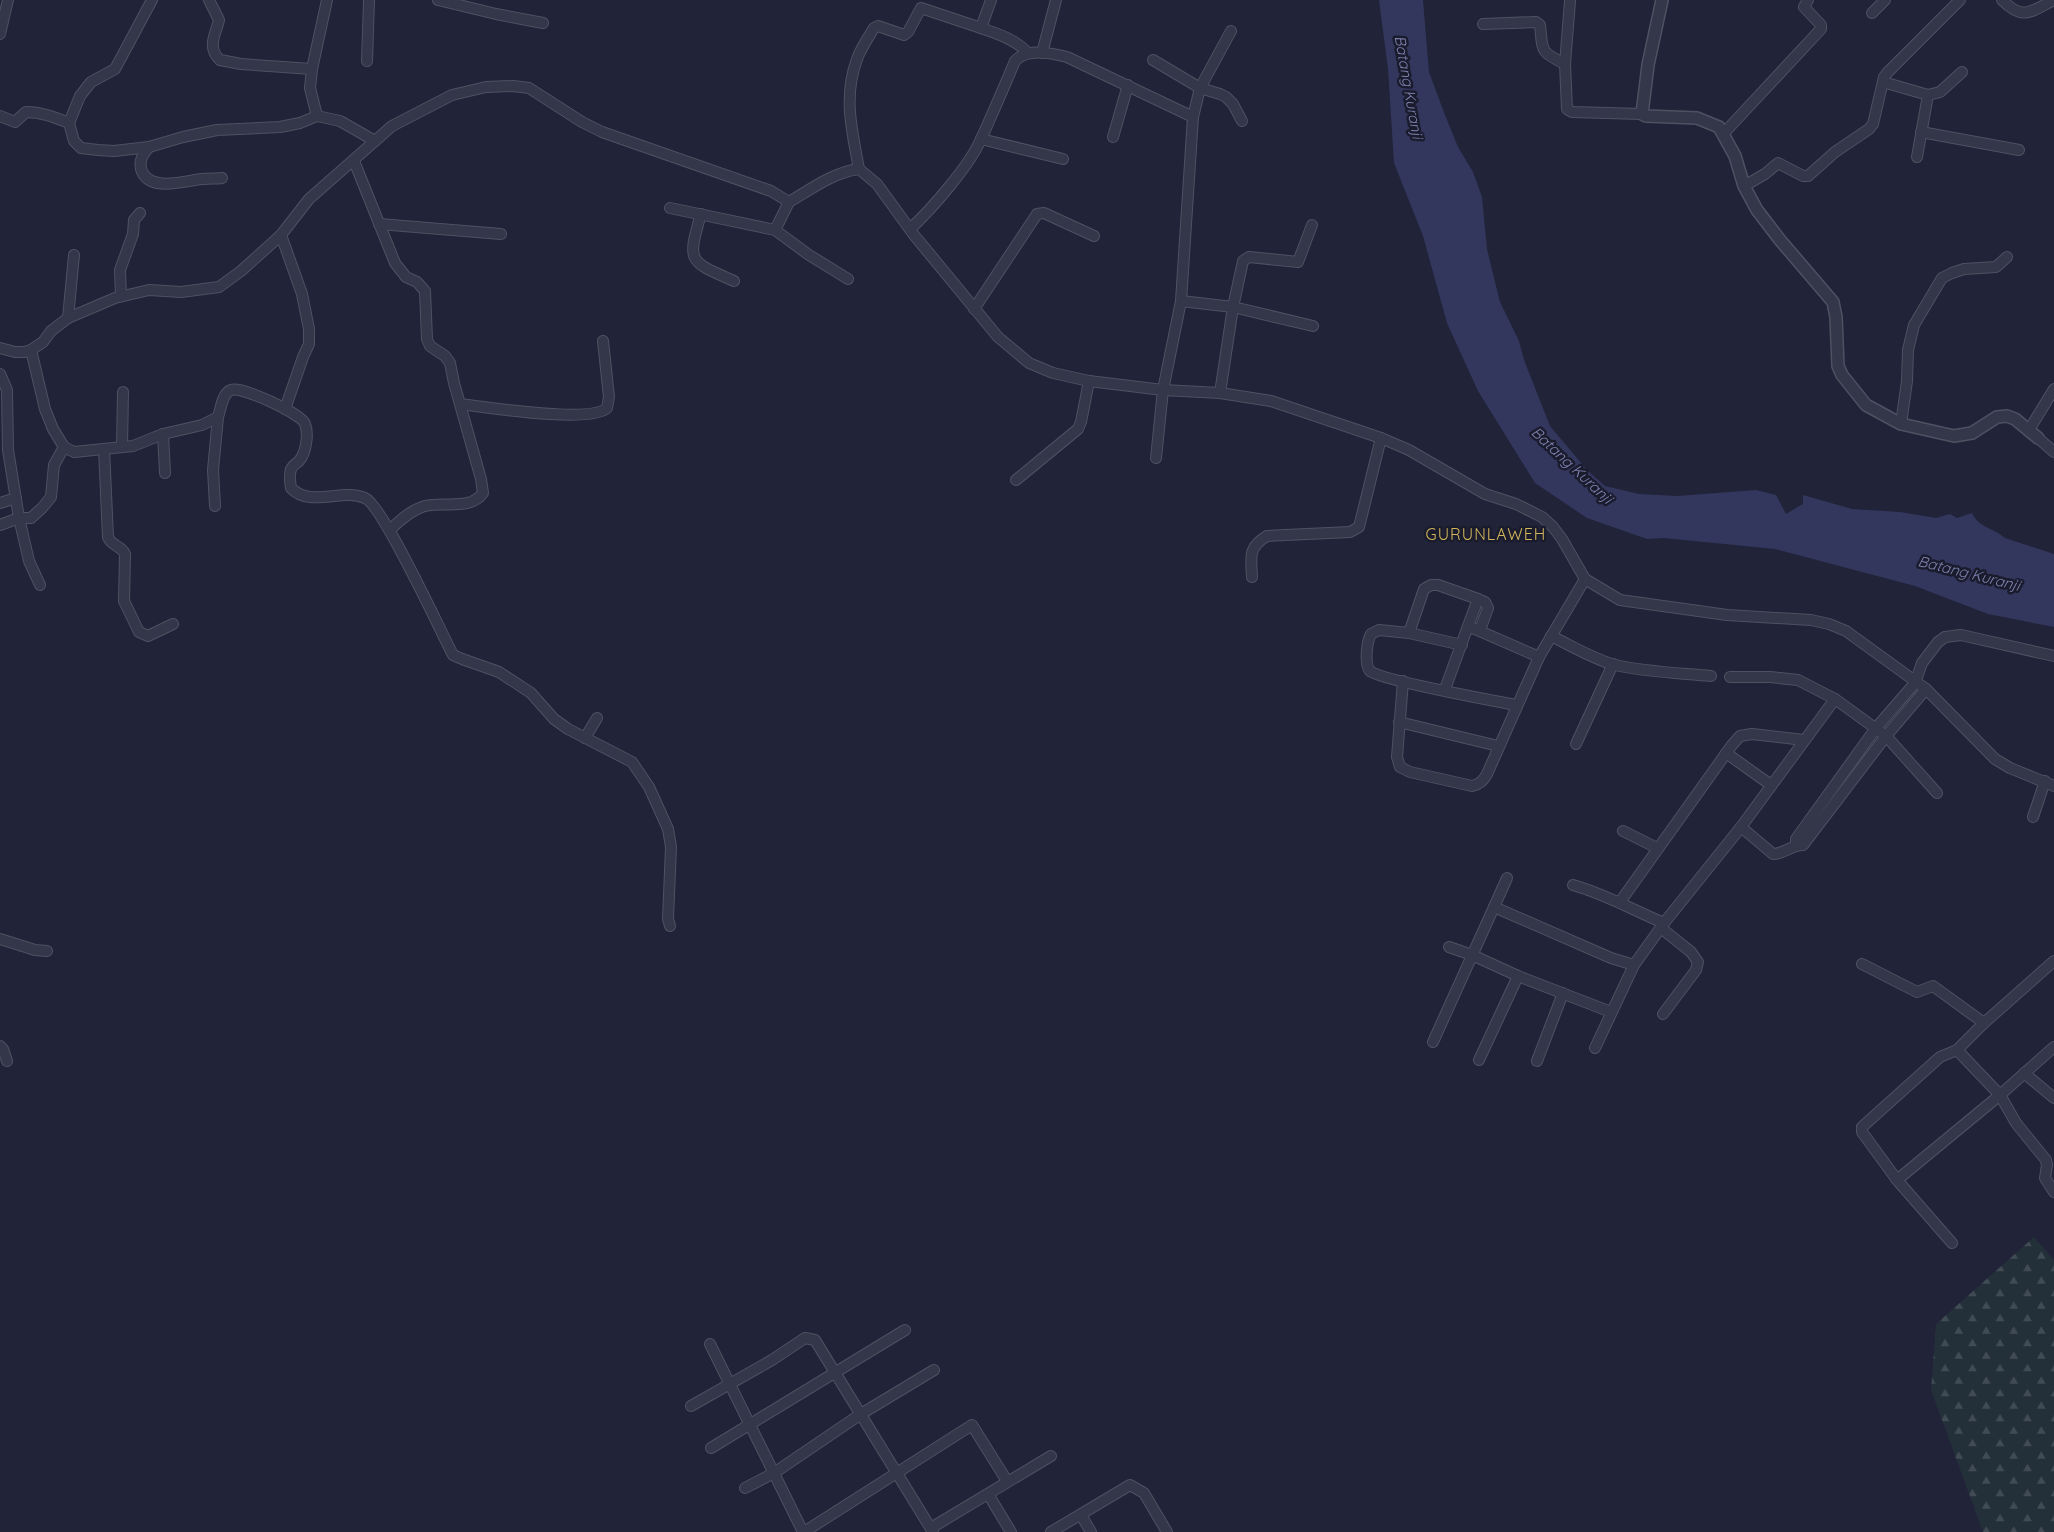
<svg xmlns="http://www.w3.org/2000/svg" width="2054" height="1532" font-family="Quicksand,sans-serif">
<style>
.forest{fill:url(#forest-firs)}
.water{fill:#33375d}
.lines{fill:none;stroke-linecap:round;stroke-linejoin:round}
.minor-casing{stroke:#4f5163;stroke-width:12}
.tertiary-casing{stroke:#4f5163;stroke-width:14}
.minor{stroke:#343649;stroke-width:10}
.tertiary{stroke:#343649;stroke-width:11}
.labels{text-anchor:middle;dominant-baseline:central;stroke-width:5;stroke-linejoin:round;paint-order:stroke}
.water-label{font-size:15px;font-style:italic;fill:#7f84b2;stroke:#1a1c2d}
.quarter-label{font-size:16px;letter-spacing:1px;fill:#d2b65d;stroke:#1a1c2d}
</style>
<defs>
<pattern id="forest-firs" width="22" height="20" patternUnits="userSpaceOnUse" patternTransform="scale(1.25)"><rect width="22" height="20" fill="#232f39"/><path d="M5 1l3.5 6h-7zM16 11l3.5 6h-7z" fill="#404b54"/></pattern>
</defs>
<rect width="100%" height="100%" fill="#212338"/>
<path class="forest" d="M2034,1237L2054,1260V1532H1983L1931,1390L1936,1324Z"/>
<path class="water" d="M1379,0H1423L1429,72L1445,115L1458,147L1473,172L1482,197L1487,249L1500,302L1519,341L1524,360L1550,426L1587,470L1605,486L1639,494L1677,496L1756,490L1776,495L1786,514L1803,504V495L1852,509L1900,512L1936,518L1950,514L1957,518L1972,513C1979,528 1994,528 2005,538L2054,554V627L1988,614L1915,586L1775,549L1664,538L1647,539L1587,518L1535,483L1478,391L1447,323L1423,236L1394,163L1388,69Z"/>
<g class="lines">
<g class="minor-casing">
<g id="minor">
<path d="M209,0L219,20C216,34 206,47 220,60L241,64L312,69"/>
<path d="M438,0L496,14L543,23"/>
<path d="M2002,0C2023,21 2030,12 2054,0"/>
<path d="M1570,1L1565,64L1567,109L1572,112L1642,114"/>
<path d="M1872,13L1885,0"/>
<path d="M1483,24L1536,22L1540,25C1543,51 1539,51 1565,64"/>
<path d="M981,28C998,34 1015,39 1028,53"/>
<path d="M0,34L8,0"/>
<path d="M1042,53L1056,0"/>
<path d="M1153,60L1200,88L1220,94L1226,97L1233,104L1242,121"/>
<path d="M367,61L369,0"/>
<path d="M1883,82L1928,95L1940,92L1962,72"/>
<path d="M0,116L15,122L26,112C41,112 54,117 69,123L74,141L81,148L98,150L114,151L149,147L183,137L217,130L280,127L300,123L317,116L340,121L375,141"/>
<path d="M317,116L310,88L312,69L327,0"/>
<path d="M69,123L80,96L91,82L115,69L152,0"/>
<path d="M1921,132L2019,150"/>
<path d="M1724,133L1821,29V25L1804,7L1808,0"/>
<path d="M1113,137L1128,85"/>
<path d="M981,139L1063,159"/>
<path d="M149,147C143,154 139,160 141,169C148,193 185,181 202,179C209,178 216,179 222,178"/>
<path d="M1917,157L1928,95"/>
<path d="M354,161L395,263L406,277L417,282L425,291L427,339L430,346L445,356L450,363L454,383L481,479L483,493C470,511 444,501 425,506C411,510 400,520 390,530"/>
<path d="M859,169C852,131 843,97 857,59C861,48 868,38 874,28L878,26L904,35L908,32L921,8L981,28L991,0"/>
<path d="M1744,186L1765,174L1778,163L1803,176H1808L1835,152L1869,129L1873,124L1884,77L1887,73L1960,0"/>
<path d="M789,202L775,230L809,255L848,279"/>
<path d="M670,208L775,230"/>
<path d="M701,214C687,262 688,261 734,281"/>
<path d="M379,224L501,234"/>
<path d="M910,229C931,210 970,165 981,139C993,113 1004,87 1015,61C1027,48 1051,53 1067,57L1193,117"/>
<path d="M281,235L302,294L309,329V344L303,357L285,409"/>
<path d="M121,296L120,270L133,234L134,220L140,213"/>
<path d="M1181,301L1233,307L1313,326"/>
<path d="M974,309L1037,214L1044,213L1094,236"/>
<path d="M68,318L74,255"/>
<path d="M0,348L15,352H24L31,350L43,342L51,331L68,318L115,298L149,290L181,292L219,287L241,271L281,235L309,199L392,126L452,95L486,87L513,86L529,88L582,122L602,132L771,191L789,202C811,189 834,172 859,169L877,184L914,235L998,337L1029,363L1053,373L1089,381L1163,390L1220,393L1271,401L1381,438L1409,450L1485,494L1516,504L1542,517L1553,527L1562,539L1585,579L1620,600L1727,615L1811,620L1829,624L1846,631L1926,689L1995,759L2010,768L2054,786"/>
<path d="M31,350L45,409L53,429L64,447L74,452L133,446L163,434L202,425L218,417C221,409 222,393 231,390C242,386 302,414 305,424C309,434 306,453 299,461C296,464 293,465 291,469C289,475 290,482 291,488C310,508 342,488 365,498C383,506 440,630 453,655L462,659L499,672L531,693L554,719L568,729L632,762L649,787L668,829L671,847L668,919L670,926"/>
<path d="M0,374L7,390L8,450L19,518L29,561L40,585"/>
<path d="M1220,393L1233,307L1243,261L1249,257L1298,262L1312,225"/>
<path d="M460,404C486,407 590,424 607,408L609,397L603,341"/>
<path d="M1901,424L1907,381L1908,350L1914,325L1936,288L1942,278L1952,273L1964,269L1996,267L2007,257"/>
<path d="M2029,430L2054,389"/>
<path d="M163,434L165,473"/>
<path d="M2038,438L2054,452"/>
<path d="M122,447L123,392"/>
<path d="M104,449L108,537C111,546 122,546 125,554L124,601L139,632L148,636L173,624"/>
<path d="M1156,458L1163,390L1181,301L1193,117L1200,88L1231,31"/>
<path d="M1016,480L1078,429L1081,422L1089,381"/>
<path d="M0,503L16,498"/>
<path d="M215,506L213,470L218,417"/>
<path d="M0,525L19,518H31L42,508L51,497L54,465L64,447"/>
<path d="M1252,577C1251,557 1248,547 1267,536L1350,532L1359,527L1381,438"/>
<path d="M1478,599L1485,602L1488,608L1480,630"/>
<path d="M1409,633L1379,630L1371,634C1367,641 1364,664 1370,671C1380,680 1495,701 1516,705"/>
<path d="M1551,636C1572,646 1593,659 1615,665C1646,672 1679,673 1711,676"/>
<path d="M1462,645L1409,633L1424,589L1431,585H1438L1478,599L1468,626"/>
<path d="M1730,677H1770L1798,680L1835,699L1886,736L1937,793"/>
<path d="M1403,681L1397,757L1400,767L1410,772L1472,786C1480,784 1483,781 1487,774L1539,657L1585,579"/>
<path d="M1445,689L1468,626L1539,657"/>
<path d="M1399,722L1498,746"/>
<path d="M585,738L597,718"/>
<path d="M1576,744L1613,664"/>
<path d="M1726,753L1771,785"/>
<path d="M2033,817L2045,781"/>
<path d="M1741,827L1773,854C1784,854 1791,845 1803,845L1886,736L1926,689"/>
<path d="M1623,831L1657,848"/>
<path d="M1796,844V839L1876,728L1915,683L1922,663L1938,642L1945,637L1961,635L2054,656"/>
<path d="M1573,885C1605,894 1633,910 1664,923"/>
<path d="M1620,902L1732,745L1740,736L1752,734L1804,740"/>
<path d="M1494,907L1507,878"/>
<path d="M1661,928L1691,952L1698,962L1696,970L1663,1014"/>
<path d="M0,939L35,950L47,951"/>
<path d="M1449,947L1472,955L1518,976L1611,1012"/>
<path d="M1862,964L1917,992L1933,986L1984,1023"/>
<path d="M1433,1042L1494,907L1611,958L1634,965"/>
<path d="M0,1046L3,1049L7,1061"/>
<path d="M1595,1048L1634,965L1664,923L1741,827L1835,699"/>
<path d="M1957,1050L2000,1095L2016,1123L2046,1160L2047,1165L2045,1178L2054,1192"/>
<path d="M1479,1060L1518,976"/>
<path d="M1537,1061L1563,993"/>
<path d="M2024,1073L2054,1098"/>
<path d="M1897,1180L1862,1132V1127L1940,1057L1957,1050L1984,1023L2054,961"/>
<path d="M1952,1243L1897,1180L2000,1095L2054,1047"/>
<path d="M710,1344L803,1532"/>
<path d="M691,1406L772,1360L805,1338L815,1340L933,1532"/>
<path d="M711,1448L905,1330"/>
<path d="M745,1488L774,1473L861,1414L934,1370"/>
<path d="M988,1494L1011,1532"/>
<path d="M1081,1515L1091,1532"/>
<path d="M931,1528L1051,1456"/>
<path d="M804,1532L972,1425L1007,1481"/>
<path d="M1051,1532L1130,1485L1144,1493L1167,1532"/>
</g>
</g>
<g class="tertiary-casing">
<path id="tertiary" d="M1662,0L1648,65L1642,114L1646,116L1697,118L1719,127L1735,156L1744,186L1757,210L1780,240L1833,302L1836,317L1838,366L1842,375L1866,405L1901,424L1954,436L1972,433L1997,417L2007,416L2015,419L2038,438"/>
</g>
<use href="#minor" class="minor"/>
<use href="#tertiary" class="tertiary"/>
</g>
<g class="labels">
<g class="water-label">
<text transform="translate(1409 87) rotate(80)">Batang Kuranji</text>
<text transform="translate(1572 465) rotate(43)">Batang Kuranji</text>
<text transform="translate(1969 573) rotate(14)">Batang Kuranji</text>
</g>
<g class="quarter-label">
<text x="1486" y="534">GURUNLAWEH</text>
</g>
</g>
</svg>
